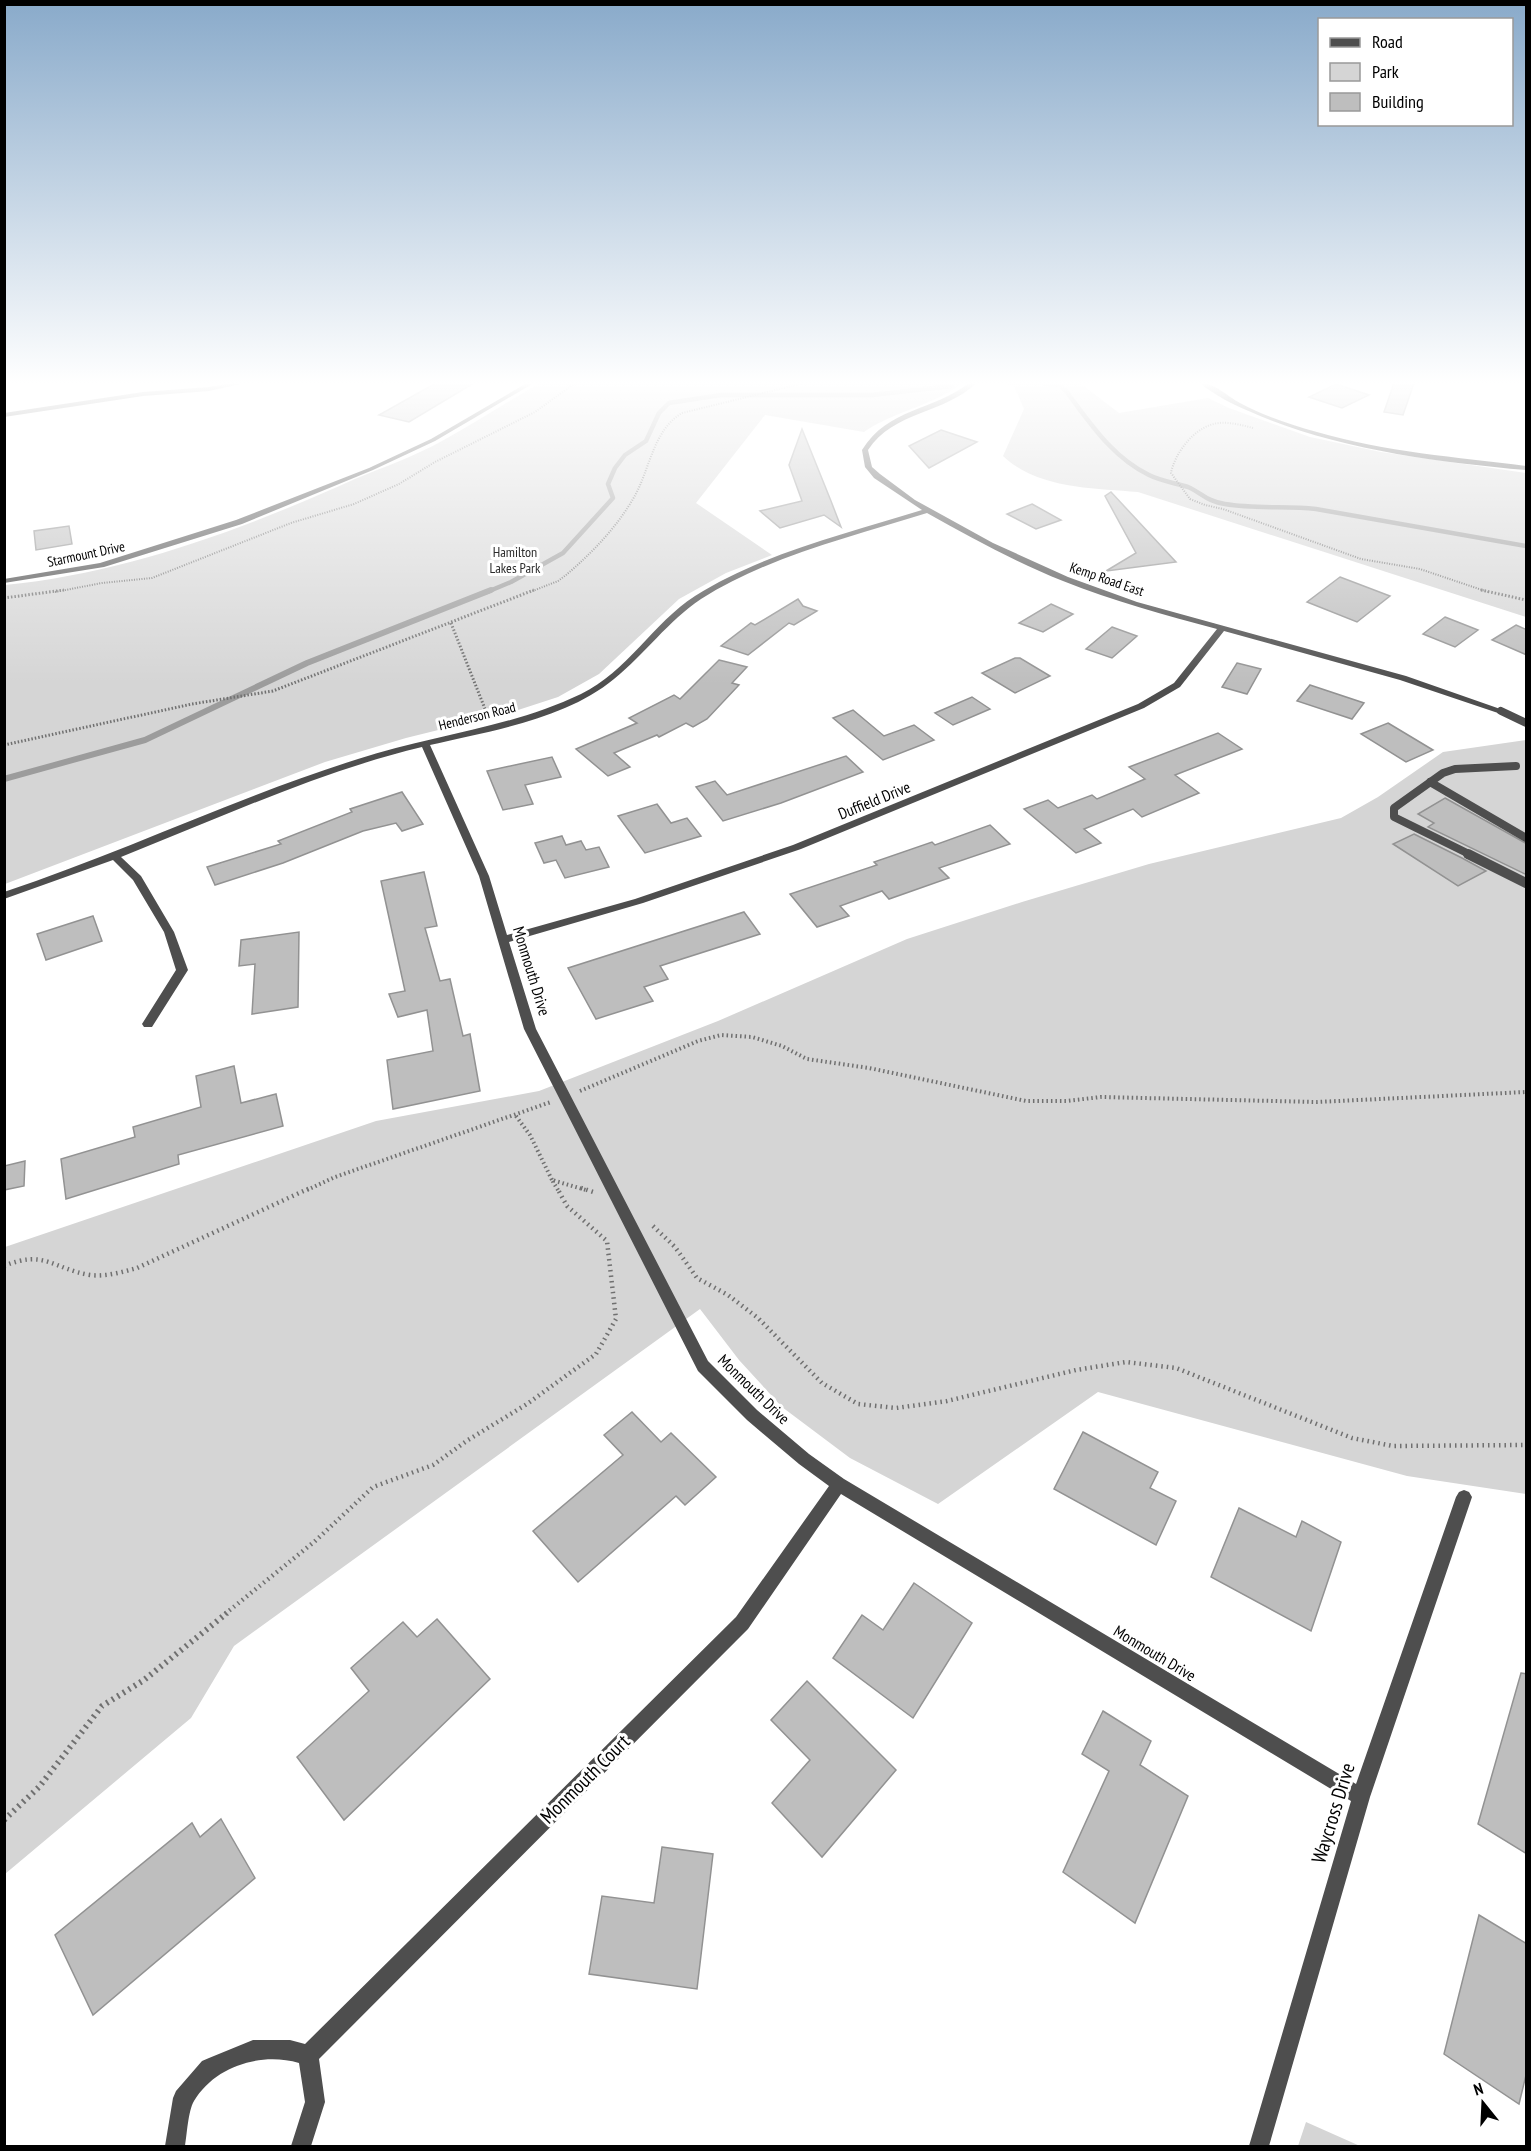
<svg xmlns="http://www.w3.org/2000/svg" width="1531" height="2151" font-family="'PT Sans Narrow',sans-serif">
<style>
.green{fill:#d5d5d5}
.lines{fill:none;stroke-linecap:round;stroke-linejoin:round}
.stream-far1{stroke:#9c9c9c;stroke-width:4.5}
.stream{stroke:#9c9c9c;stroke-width:6}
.building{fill:#bebebe;stroke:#929292;stroke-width:1.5}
.path-far4{stroke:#707070;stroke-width:2;stroke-dasharray:1 1.5;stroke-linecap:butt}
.path-far3{stroke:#707070;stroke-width:3;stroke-dasharray:1.5 2;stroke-linecap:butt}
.path-far2{stroke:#707070;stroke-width:4;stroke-dasharray:1.5 3;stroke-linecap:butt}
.path-far1{stroke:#707070;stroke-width:4.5;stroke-dasharray:1.5 4;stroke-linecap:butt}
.path{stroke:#707070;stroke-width:6;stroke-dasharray:2 4.5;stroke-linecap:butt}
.service-far1{stroke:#4e4e4e;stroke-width:8}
.service{stroke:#4e4e4e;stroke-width:10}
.minor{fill:#4e4e4e;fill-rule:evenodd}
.labels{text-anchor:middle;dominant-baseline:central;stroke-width:6;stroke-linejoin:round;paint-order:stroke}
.far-park-label{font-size:14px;fill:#2c2c2c;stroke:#fff}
.far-street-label{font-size:14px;fill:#000;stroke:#fff}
.street-label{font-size:16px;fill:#000;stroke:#fff}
.near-street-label{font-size:20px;fill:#000;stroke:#fff}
</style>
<rect width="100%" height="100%" fill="#fff"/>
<g class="green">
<path d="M540,383H962C933,406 894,411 864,432L765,415L696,503L772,555L726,573L679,599L599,674L558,697L515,711L406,738L325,762L5,884V585C126,573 244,529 355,479C384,467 415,456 442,441C475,423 507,402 540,383Z"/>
<path d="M998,383H1080L1119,413L1208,398L1229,408L1310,437L1381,452L1526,473V617L1138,492C1093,488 1038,489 1003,456L1024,409L1014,386Z"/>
<path d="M1526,740V1494L1407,1476L1098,1392L938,1504L850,1458L782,1407L739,1360L700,1309L234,1646L191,1718L5,1874V1247L376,1121L539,1091L718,1021L907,939L1022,902L1149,864L1341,818L1378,797L1443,752Z"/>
<path d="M1306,2122L1360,2146H1298Z"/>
</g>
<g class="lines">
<g class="stream-far1">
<path d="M1043,383L1059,385L1066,391C1090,423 1112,457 1149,475C1161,481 1175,483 1188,487C1202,493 1206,501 1225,504C1255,509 1286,506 1316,509L1526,546"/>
<path d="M487,592L511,582L563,553L613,498L608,484L615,468L625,455L646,441L659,413L669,403L721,395H872L952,386"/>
</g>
<path class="stream" d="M4,779L145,740L307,663L491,590"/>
</g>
<g class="building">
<path d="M436,383H474L409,422L379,415Z"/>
<path d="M1394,383H1414L1403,415L1384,412Z"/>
<path d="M1336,384L1369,395L1342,408L1309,397Z"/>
<path d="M802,429L831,501L841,527L824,515L780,528L760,511L802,501L789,465Z"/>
<path d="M941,430L977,442L929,468L909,446Z"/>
<path d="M1111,492L1176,562L1106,571L1136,553L1105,496Z"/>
<path d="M1032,504L1061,520L1036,529L1007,514Z"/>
<path d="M69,526L72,544L36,550L34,531Z"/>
<path d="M1340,577L1390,596L1357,622L1307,602Z"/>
<path d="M798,599L803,606L817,611L794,625L789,623L748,655L721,646L751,623L755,625Z"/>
<path d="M1051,604L1073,614L1043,632L1019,623Z"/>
<path d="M1445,617L1478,630L1455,647L1423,634Z"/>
<path d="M1516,625L1527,630V655L1492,640Z"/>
<path d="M1112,627L1137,636L1112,658L1086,649Z"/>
<path d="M1015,658H1020L1050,676L1015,693L982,673Z"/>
<path d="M719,660L747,667L732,683L739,685L707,719L693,727L686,723L659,737L657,735L614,753L630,767L608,776L576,749L637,723L629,718L674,695L680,699Z"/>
<path d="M1237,663L1261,669L1247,694L1222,687Z"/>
<path d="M1310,685L1364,703L1352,719L1297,701Z"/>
<path d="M972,697L990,709L953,725L935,713Z"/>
<path d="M853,710L884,736L914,725L934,740L883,760L833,718Z"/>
<path d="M1388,723L1433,750L1406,762L1361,734Z"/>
<path d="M1218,733L1242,749L1175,775L1199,793L1142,817L1133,809L1084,829L1101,843L1076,853L1024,809L1048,800L1058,808L1092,795L1097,799L1145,779L1129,767Z"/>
<path d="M846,756L863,772L781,803L723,821L696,787L715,781L727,795Z"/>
<path d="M552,757L561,777L525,785L533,804L503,810L487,771Z"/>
<path d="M402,792L423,824L402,831L396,823L363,831L283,863L215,885L207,867L281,844L278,841L352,812L350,809Z"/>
<path d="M1445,798L1527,844V875L1428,827L1434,823L1418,814Z"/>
<path d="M657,804L671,823L687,818L701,836L645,853L618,816Z"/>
<path d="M990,825L1010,844L939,868L949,878L889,899L882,891L840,906L849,916L817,927L790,894L877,865L874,862L932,842L935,845Z"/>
<path d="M1414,834L1462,858L1486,871L1458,886L1393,844Z"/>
<path d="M562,836L566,845L581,841L586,850L599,847L609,867L565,878L556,860L544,863L535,843Z"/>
<path d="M424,872L437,926L425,928L440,981L450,979L463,1036L470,1034L480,1091L393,1109L387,1060L433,1051L427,1010L398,1017L389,994L405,991L381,881Z"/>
<path d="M744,912L760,934L660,966L668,979L644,987L653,1001L596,1019L568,968Z"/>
<path d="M93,916L102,941L46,960L37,934Z"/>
<path d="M299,932L298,1007L252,1014L255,964L239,966L241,940Z"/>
<path d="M234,1066L241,1103L276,1094L283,1126L178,1155L179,1164L66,1199L61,1159L135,1137L133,1127L201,1107L196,1076Z"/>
<path d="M25,1161L24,1186L4,1190V1166Z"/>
<path d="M632,1412L661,1442L671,1433L716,1477L685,1505L676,1496L578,1582L533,1531L623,1455L604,1435Z"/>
<path d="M1083,1432L1158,1472L1150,1488L1176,1501L1156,1545L1054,1489Z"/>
<path d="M1239,1508L1296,1537L1302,1521L1341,1542L1311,1631L1211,1577Z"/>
<path d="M914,1583L972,1623L913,1718L833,1658L862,1615L883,1630Z"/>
<path d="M437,1619L490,1679L344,1820L297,1757L369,1691L351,1668L403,1622L417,1637Z"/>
<path d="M1521,1673L1527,1674V1854L1478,1824Z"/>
<path d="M807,1681L896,1770L822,1857L772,1803L810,1760L771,1720Z"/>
<path d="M1103,1711L1151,1741L1140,1765L1188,1796L1135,1923L1063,1872L1109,1771L1082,1754Z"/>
<path d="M221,1819L255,1878L93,2015L55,1935L192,1823L200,1837Z"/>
<path d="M662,1847L713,1854L697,1989L589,1974L602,1896L654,1903Z"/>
<path d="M1479,1915L1527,1944V2071L1519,2104L1444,2054Z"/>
</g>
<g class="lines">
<g class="path-far4">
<path d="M1253,428C1242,425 1230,422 1219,423C1196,425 1175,452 1171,473L1190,499L1205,505L1223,509L1361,559L1420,569L1488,592"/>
<path d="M55,592L102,583L152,578L291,523L354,504L399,484L435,462L535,412L575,383"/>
<path d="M530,592L558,581L566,575C592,553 616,528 633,499C650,471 652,431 682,413L804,383"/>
</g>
<g class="path-far3">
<path d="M1481,590L1526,600"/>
<path d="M4,598L64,590"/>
<path d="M451,623L487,714"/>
<path d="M4,745L192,704L273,691L534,590"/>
</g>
<g class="path-far2">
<path d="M580,1091L698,1041L721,1035L752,1037L782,1046L807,1059L869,1068L1026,1101H1066L1101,1097L1317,1102L1526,1092"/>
<path d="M516,1116L530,1135L552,1180"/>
<path d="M307,1190L335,1177L551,1102"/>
<path d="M558,1190L552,1180L586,1190"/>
</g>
<g class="path-far1">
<path d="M581,1188L593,1192"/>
<path d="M653,1226L675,1247L697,1278L728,1295L758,1318L822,1383L858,1404L896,1408L947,1401L1076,1370L1126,1362L1176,1368L1352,1438L1393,1446L1526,1445"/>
<path d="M4,1266C45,1249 53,1269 90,1275C106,1277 122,1272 137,1268L310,1188"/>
<path d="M225,1614L314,1542L373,1487L433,1465L468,1440L527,1404L596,1354L616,1319L607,1241L567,1206L557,1188"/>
</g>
<path class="path" d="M4,1820L39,1787L102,1706L144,1680L227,1613"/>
<g class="service-far1">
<path d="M1501,711L1526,723"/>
<path d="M1430,782L1526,838"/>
<path d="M1471,855L1394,817V808L1443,773L1455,769L1516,766"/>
</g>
<path class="service" d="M1468,854L1526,883"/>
<g class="minor">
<path d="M232,383H245L209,391L143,396L4,417V413L143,392L209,387Z"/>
<path d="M527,383H534L435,441L373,470L242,524L104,567L4,583V579L100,563L236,520L369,468L431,439Z"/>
<path d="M969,383H976C945,414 893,411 868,450L872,467L880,474L915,500L993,543L1068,577L1137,602L1406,676L1506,711L1504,713H1498L1400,680L1224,631L1180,687L1144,708L801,849L643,903L509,942L536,1029L708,1361L757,1410L809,1454L844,1479L1356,1784L1456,1497L1459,1492L1464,1490L1469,1492L1472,1497L1370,1797L1269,2146H1249L1351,1801L841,1494L748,1629L319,2059L325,2102L311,2146H291L305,2102L299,2063C261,2052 215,2066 194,2101C188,2111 187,2135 185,2146H165L173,2098L176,2091L202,2061L209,2058L253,2040H290L305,2044L736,1617L829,1486L799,1464L747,1420L698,1371L524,1029L479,876L422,747C318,772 220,818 121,857L141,876L174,932L188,970L152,1027H144L142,1024L176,970L164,932L133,880L113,860L4,899V892C124,852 237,797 358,759C432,735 510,728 581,694C627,672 653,623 695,596C763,553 846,534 922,510L874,478L865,467L862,450C888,408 933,411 969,383ZM927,513C971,538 1016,562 1063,581C1113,601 1165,615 1217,629L1174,683L1138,704L793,845L635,899L507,935L489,876L430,745C490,731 566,719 614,679C645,654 668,621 701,599C769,556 851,537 927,513Z"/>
<path d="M1200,383C1215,383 1227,396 1240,403C1264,416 1291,425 1317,432C1385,452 1457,457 1526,466V470C1437,462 1334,449 1251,412C1234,405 1214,395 1200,383Z"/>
</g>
</g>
<linearGradient id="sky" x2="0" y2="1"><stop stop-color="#89aaca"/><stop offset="0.56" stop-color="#fff"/><stop offset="1" stop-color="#fff" stop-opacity="0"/></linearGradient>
<rect width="1531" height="684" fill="url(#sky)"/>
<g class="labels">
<g class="far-park-label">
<text x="515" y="552">Hamilton<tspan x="515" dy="16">Lakes Park</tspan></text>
</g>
<g class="far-street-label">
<text transform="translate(86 554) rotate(-12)">Starmount Drive</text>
<text transform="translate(1107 579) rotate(19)">Kemp Road East</text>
<text transform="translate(477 716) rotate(-14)">Henderson Road</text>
</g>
<g class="street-label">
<text transform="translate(874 800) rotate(-22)">Duffield Drive</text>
<text transform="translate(532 971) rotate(73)">Monmouth Drive</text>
<text transform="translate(754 1389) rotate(44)">Monmouth Drive</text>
<text transform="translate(1155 1653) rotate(31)">Monmouth Drive</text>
</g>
<g class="near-street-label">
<text transform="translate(585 1779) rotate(-45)">Monmouth Court</text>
<text transform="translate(1333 1813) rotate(-73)">Waycross Drive</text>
</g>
</g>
<rect width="1531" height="2151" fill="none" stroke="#000000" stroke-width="12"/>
<rect x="1318" y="18" width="195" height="108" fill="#ffffff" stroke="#999999" stroke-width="1.5"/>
<rect x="1330" y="38" width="30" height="9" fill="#4e4e4e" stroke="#999999" stroke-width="1.5"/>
<text x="1372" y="48" font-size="18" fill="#000000">Road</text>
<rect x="1330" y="63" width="30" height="18" fill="#d5d5d5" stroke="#999999" stroke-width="1.5"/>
<text x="1372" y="78" font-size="18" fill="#000000">Park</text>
<rect x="1330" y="93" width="30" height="18" fill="#bebebe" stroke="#999999" stroke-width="1.5"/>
<text x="1372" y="108" font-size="18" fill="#000000">Building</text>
<g transform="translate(1483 2103) rotate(342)" stroke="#ffffff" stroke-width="4.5" paint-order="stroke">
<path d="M0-4.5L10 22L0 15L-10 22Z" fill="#000000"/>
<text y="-9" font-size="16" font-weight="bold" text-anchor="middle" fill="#000000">N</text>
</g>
</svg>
